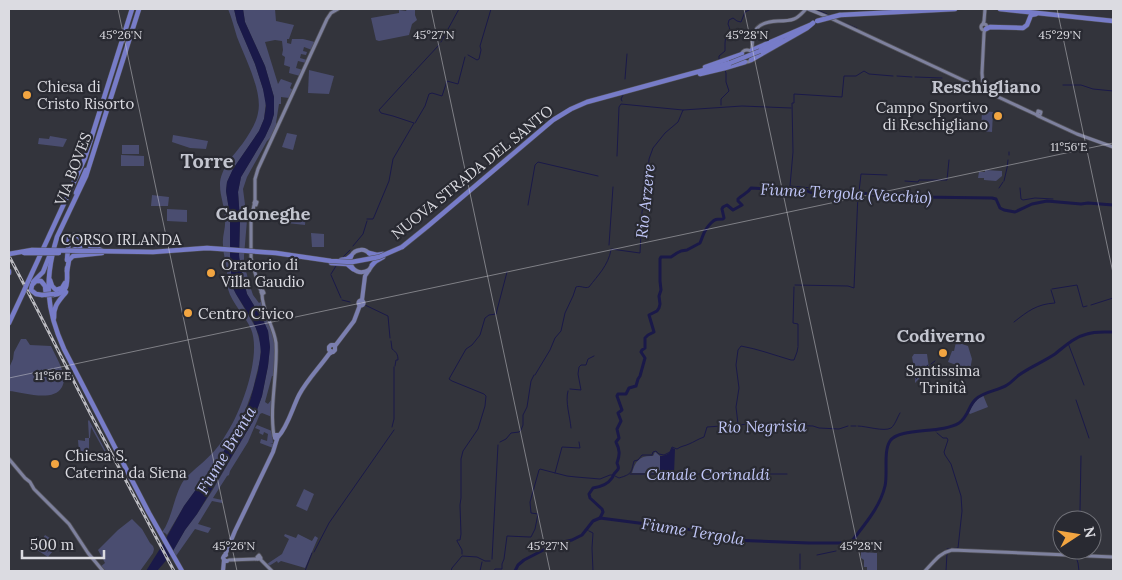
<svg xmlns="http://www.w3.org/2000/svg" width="1122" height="580" font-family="Lora,serif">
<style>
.green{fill:#4a4d70}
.water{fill:#1a1949}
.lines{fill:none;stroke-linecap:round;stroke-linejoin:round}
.stream{stroke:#1a1949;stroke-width:1}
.river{stroke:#1a1949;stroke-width:3}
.secondary-casing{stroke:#515158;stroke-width:4.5}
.primary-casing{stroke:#515158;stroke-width:5}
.highway-casing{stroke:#515158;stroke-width:5.5}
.secondary{stroke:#7e819e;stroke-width:3}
.primary{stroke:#7b7fb0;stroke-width:4}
.highway{stroke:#777cc8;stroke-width:4.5}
.rail-casing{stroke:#babac0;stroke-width:3}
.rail{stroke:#292a32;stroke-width:1;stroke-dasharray:4;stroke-linecap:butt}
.highway-bridge-casing{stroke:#515158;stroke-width:5.5;stroke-linecap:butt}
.highway-bridge{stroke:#777cc8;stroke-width:4.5}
.ticks{fill:none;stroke:#dbdbe1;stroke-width:1;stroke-opacity:0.45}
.poi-dot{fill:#f2a541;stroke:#292a32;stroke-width:2}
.labels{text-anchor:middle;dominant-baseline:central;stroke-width:4.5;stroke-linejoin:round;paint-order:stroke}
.poi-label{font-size:15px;fill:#dbdbe1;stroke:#292a32;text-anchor:start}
.street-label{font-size:15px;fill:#dbdbe1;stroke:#292a32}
.water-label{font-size:16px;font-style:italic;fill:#c1c7f9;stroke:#292a32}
.quarter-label{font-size:18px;font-weight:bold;fill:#c3c5cf;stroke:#292a32}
.district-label{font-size:20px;font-weight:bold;fill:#c3c5cf;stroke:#292a32}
.ticks-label{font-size:12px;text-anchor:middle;fill:#dbdbe1;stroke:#292a32;stroke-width:4.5;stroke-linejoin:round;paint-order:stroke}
</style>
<rect width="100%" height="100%" fill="#33343c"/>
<g class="green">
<path d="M228,9H234L237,22L255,64L264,92L266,102L264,119L259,131L233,169L227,182L226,191L230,216V255L232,286L236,294L256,328L261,346L260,360L253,389L243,417L224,451L184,506L167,535L165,533L162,532C172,520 174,494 184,480C189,474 195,469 201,464C210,456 219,447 225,436C241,413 262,355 251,329C245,315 232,304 228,289C227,283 227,277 227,271C226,262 223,253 223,245C222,236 226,228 225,219C225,207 220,197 220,185C220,169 234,155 243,143C249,134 256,124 258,113C263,92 245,58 237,37C234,28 232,18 228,9Z"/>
<path d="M243,9H275L276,21L294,25L289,39H287V43L291,44L292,39H303L315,42L312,50L304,47L303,51L307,52L306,55L301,54L300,58L307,60L306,63L298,61L296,68L303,70L300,76L289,73L290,67L284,65L285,57L282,55L283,50L282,41L275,40L265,42L278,84L281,79L292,83L290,88L293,90L289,98L281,97V104H279L276,123L277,124L271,138H270L267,141L247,177L243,189L247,220L244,256V263L249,283L253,295L259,303L262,301L274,340L276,357L275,376H272L265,402L268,404L272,399V417L262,413L260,414L248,442L230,471L229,475L227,476L213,498L222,500V503L212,501L198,524L211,528L208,533L195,529L176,556L173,551L185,530L197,514L212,491L253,421L262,396L268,366L270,347L268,331L264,322L247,294L242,274L239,258L240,220L238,192L241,177L265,137L271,124L274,114V97L265,66L245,22Z"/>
<path d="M407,9H415V15L417,20L412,24L409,35L379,41L376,40L371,18L399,13V10L406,11Z"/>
<path d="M309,70L334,76L329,94L308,93Z"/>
<path d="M982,111L993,112L992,132L981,131Z"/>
<path d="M287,133L297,135L293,150L282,147Z"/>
<path d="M173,135L208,141L206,149L190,148L172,142Z"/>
<path d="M50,136L67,139L63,147L38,144L39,138L49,139Z"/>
<rect x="122" y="145" width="17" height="9"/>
<path d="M121,155L144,156V166H121Z"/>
<path d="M985,170L1002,171V176L996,181L984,180V178H978L979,172H985Z"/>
<path d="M152,195L169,197L168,206H151Z"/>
<path d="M167,209L187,210V222L167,221Z"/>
<path d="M288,211L306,213L305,225L287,223Z"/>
<path d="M311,233L324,234V247H312Z"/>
<path d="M21,339H26L30,345L51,346C55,355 60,363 63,372C65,377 64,383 62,387C53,403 23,392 9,391V368L13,359L14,352Z"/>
<path d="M956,342L968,346L972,359L970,370L948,362L952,351H954Z"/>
<path d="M914,354H927L929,368L915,383V374L912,357Z"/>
<path d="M983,395L988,407L970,414L969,413C972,405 975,400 983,395Z"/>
<path d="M89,420L108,455L107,456L91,427L90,438H89V452L92,454V456L82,461L79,453L78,440L85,441V438H89L88,421Z"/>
<path d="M257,425L272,431L273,443H270L274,444L273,448L260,443L261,439L267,441L268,434L264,432L263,435L259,433L260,430L255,428Z"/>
<path d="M655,452L660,456V473H632C635,461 640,455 653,456Z"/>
<path d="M304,489L314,494L307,511L296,506Z"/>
<path d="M132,519L142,529L150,543L153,546L154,549L153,553L140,571H105L100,567L105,563L98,550L118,530Z"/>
<path d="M285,534L296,538L298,534L312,541L315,536L318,538L305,568L281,561L278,563L277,561L269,566L267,564L282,554L289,539L284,536Z"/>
<path d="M45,535L53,540L47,553L51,549L53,551L48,557L37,550Z"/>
<path d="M861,552L877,553V571H867V567H864V560L861,558Z"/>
</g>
<g class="water">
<path d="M234,9H243L245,22L265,66L274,97V114L271,124L265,137L241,177L238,192L240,220L239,255L241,269L247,294L264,322L268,331L270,347L268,366L262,396L253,421L197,514L185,530L170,556L157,571H146L163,544L184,506L224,451L243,417L250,401L258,371L261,352L259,336L253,321L236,294L232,286L230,255V216L226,191L227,182L233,169L259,131L264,119L266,106L263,89L255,64L237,22Z"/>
<path d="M672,448L675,449L674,473H660V456C665,456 670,454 672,448Z"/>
</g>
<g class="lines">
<g class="stream">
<path d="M815,9L827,14"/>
<path d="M838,20L857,28"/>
<path d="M441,42L459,9"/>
<path d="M468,55L477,60L479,59L481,50L480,46L491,9"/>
<path d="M719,59V56L725,51C725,49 725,46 725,43C725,34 733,34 728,24L729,20L733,18L737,21L741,22L745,12L751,9"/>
<path d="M413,73L439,45"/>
<path d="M897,76L912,77"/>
<path d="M915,77L942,78"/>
<path d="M625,79L627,54"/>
<path d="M1063,85H1081L1093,89L1113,91"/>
<path d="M622,101L621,99L623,95"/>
<path d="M721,105V99L729,91L726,82V73L725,70"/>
<path d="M415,123L425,106L429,94L432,93L442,96L447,81L458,84L465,57"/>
<path d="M1009,155V152"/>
<path d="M617,156L619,107L621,104L683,110"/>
<path d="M887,175L861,174L859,192L790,186L793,152L792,103H794V94L842,97L844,76H856L864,71L869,74L893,76"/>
<path d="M905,181L918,182L919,180H947L949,160"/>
<path d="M1004,181L1007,168L1008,160"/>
<path d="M999,188L1003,182"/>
<path d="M1020,188L1021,199L1023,200L1035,198L1053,199"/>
<path d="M528,205L535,165L538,162L598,176"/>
<path d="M367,219H373L374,217L389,181L393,159L414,123L393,116L381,113L379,110L412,74"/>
<path d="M609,245L613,187"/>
<path d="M353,246L363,234L367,221"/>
<path d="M611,249L640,253L642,212L647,181L649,159L653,148L665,133L678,122L683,110L742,106L791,108"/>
<path d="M342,258L350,250"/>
<path d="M331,274L336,266"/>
<path d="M331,275L341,298"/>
<path d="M795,285L848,286L854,288L858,194"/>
<path d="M794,287L793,323L798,324V346"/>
<path d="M1052,289L1077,285L1083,307L1087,306"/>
<path d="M342,300L350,302"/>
<path d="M365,305L388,316L390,338"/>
<path d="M1091,305L1113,298"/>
<path d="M1014,322C1028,311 1037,304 1055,303L1051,290"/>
<path d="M391,341L392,349C396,352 398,354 398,360H396L395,366"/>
<path d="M1068,343L1084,385"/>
<path d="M931,364L935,361"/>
<path d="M535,375L550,350L555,338L561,331L565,313L573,296L576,287C580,285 585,289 589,287C598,275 608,266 611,250"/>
<path d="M916,379L921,371L928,365"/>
<path d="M570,389L581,390L578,374L579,367L581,365H586L588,359L594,356"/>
<path d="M568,391C565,402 570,416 571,428"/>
<path d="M1076,400L1089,438"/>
<path d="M738,424L736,407L739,388L736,365L738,350L741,346C758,349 774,355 791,360H794L797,352L798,347"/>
<path d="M851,426H856"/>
<path d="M858,426C866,426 884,432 891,428C895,425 897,418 900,413"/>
<path d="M392,427L394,419V367"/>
<path d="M936,430V431"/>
<path d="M937,433L943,438H947L948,440L944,452L945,455L951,464L961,496L962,511L958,548L947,549"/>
<path d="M500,442L506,439L511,433L519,432L521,430L523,425V415L527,407L531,381L534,375"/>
<path d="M555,473L562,447L580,448L579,442"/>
<path d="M630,474H787"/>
<path d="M615,476L619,478C632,474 631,473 634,461L638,460L642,455H652L653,452L656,451L659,454L664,455L670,452L672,447L677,449C681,446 685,446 689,444C694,442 698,439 704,437L707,427L750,424L813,426L819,428L839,429L848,426"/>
<path d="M1078,520L1080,511L1081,456"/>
<path d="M587,530H588"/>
<path d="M589,531L593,533L592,548L593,571"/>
<path d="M847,543V544"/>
<path d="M847,551V548"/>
<path d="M314,552L329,523L394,430"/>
<path d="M462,554V550L457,541V540H460L461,534L460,505L461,498V459L463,451L478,429L485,406L486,396L484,394L452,381L449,379L466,349L472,345L480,335L485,318L489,315L496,314L507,272"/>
<path d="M800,554V569"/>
<path d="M817,555L836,551"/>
<path d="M1076,557L1078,563L1079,571"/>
<path d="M492,559L498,445"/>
<path d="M305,571L312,553"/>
<path d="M451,571L452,568L462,556L477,557L485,561H490"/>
<path d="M480,571L482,562"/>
<path d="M494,571L495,569H502V564L504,559L507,536L530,537H531L535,529L538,514L531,513L530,502L539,470L540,469L567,476L576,477L600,479L610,475H612"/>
<path d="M946,571L947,553"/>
</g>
<g class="river">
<path d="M600,518L603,512L602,509L590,498L589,494L593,488C600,487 608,484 612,478C613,477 613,475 614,474C618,469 620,470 617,463C620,455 620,450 616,442L619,438L617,429L621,421L618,413L622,410L617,396L618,394H626L629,388L636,386L638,379L640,376L645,358L641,352L642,350L645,348V338L648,335L654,332L649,315L657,311L659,308L660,304L659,296L661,290L660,281V259L661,257H671L677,253L681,251L687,250L700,243C704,234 703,231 711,223C715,219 716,219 723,219L724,218L722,209L723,207L727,205L733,210L742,205L738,201V199C743,194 748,193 751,188L768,189L774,190L782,189L805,190L813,193L820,191L840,193H847L853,195L862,193L878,196L885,194L896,195L902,193L919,197L992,198L996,199L1000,208L1004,210L1015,212L1032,204L1047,201L1081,204L1088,203L1113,205"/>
<path d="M515,571L518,565L524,560L555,544L572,540L582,535L593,521L600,518L693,530L728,540L809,543H850L852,541C865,524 880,507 885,486C888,473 883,452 890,441C899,427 942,434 959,423C969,416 968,406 976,399C984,391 998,391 1007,385C1012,382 1015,378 1019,375C1030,367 1043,362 1055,354C1065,346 1074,337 1087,334C1095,331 1104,332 1113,332"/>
</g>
<g class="secondary-casing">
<g id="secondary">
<path d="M808,9L828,17L980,88"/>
<path d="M983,24L984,21L985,9"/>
<circle cx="984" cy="27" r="3"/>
<circle cx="747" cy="56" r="6"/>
<path d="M752,51C752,30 756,22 778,21C784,21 789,21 794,19C799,17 802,13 806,9"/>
<path d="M980,85L983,86L982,89L979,87Z"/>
<path d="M983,86L982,73L984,33L985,29"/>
<path d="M981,89L1037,115"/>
<path d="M1038,111L1041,112L1040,115H1037Z"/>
<path d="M1038,116L1077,134L1113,147"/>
<path d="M255,201V179L258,169L327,19L331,13L338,9"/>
<path d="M255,201L257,202L256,205L254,203Z"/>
<path d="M254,205L251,220V258L259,287L262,292"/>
<path d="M263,291L264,293L262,294L261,292Z"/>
<path d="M262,294C262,311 274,326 276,343C278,374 269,405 274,436"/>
<path d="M9,459L25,478L30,482L34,489L69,524L88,553L103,571"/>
<path d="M259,555L261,558L258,559L257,557Z"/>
<path d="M260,559L272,571"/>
<path d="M229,560L258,559"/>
<path d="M925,571C934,562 939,553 952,550L1113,557"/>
</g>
</g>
<g class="primary-casing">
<g id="primary">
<path d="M369,270C350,280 343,252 360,250C365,249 368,252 371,255"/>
<path d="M362,300L365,276L373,264"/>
<circle cx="361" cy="303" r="2.5"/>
<path d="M335,347L334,345H331L329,347V350L333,352L335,350V346L354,321L360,305"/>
<path d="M275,435H278L277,439L275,438Z"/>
<path d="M278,437C288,426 292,409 299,395C307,380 319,368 329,354L332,352"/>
<path d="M225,555L235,531L273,452L277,439"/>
<path d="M226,555L224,556L223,558L225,561H227"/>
<path d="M223,571L224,560"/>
</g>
</g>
<g class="highway-casing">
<g id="highway">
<path d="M139,9L86,176L57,237C44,280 46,309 64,349L149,513L182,571"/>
<path d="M1000,9L1113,21"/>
<path d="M840,15L955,9"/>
<path d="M986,29L990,27L1023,28L1027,25L1031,15L1036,14"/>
<path d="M752,50L810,25"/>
<path d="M760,51L781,40"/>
<path d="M751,60L807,28L813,23"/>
<path d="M705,67L742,54"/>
<path d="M700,74L725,68L745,62"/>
<path d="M76,193L86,170"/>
<path d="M83,238L90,246L101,250"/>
<path d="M402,247L428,226L553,120L571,109L587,102L730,63"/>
<path d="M369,253L377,255L383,254"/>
<path d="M67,260L69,238L74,235C81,236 83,241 80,247L73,250"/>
<path d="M341,260L347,259L351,256"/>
<path d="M331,263L347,264L353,269"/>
<path d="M372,265L376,261L383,257"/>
<path d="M9,271V273"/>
<path d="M67,271L69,260L73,256L102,253"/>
<path d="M50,280L52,286L56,290L62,288L65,283"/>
<path d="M33,282L43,272L49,257"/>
<path d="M26,286L85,158L132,9"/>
<path d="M42,295L36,294L31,290L32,285L36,281H41L45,286L46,295"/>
<path d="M53,295C70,293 67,281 67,268"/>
<path d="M54,318C53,306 59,301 66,292"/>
<path d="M9,323L23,293"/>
</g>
</g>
<use href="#secondary" class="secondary"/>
<use href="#primary" class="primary"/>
<use href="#highway" class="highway"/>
<g class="rail-casing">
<path id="rail" d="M9,256L37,309L91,415L174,571"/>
</g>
<use href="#rail" class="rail"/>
<g class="highway-bridge-casing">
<g id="highway-bridge">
<path d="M817,21L840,15"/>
<path d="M730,63L760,51"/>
<path d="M24,253H59"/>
<path d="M9,254L32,250L153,252L207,248L276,253L331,261L352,262L379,257L402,247"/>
<path d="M23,293L26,286"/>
<path d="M42,295L54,294"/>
</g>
</g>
<use href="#highway-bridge" class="highway-bridge"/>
</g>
<path class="ticks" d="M118,9L237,571M431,9L550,571M744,9L863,571M1057,9L1113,273M9,378L1113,143"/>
<g class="poi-dot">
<circle cx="27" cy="95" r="5"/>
<circle cx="998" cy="116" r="5"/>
<circle cx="211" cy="273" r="5"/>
<circle cx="188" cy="313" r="5"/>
<circle cx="943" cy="353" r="5"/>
<circle cx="55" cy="464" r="5"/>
</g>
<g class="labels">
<g class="poi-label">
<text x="37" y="86">Chiesa di<tspan x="37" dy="17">Cristo Risorto</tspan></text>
<text x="988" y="107" text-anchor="end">Campo Sportivo<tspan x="988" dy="17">di Reschigliano</tspan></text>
<text x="221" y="264">Oratorio di<tspan x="221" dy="17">Villa Gaudio</tspan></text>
<text x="198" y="313">Centro Civico</text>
<text x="943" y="370" text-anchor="middle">Santissima<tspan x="943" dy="17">Trinità</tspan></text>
<text x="65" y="455">Chiesa S.<tspan x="65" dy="17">Caterina da Siena</tspan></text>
</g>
<g class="street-label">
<text transform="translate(73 169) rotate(-69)">VIA BOVES</text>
<text transform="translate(472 172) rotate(-39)">NUOVA STRADA DEL SANTO</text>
<text x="121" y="239">CORSO IRLANDA</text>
</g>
<g class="water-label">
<text transform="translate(846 193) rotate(3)">Fiume Tergola (Vecchio)</text>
<text transform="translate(645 201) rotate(-84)">Rio Arzere</text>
<text transform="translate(762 426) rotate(-1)">Rio Negrisia</text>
<text transform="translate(226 450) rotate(-59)">Fiume Brenta</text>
<text x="708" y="474">Canale Corinaldi</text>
<text transform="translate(693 531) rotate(9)">Fiume Tergola</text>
</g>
<g class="quarter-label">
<text x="986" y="86">Reschigliano</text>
<text x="263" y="213">Cadoneghe</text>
<text x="941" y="335">Codiverno</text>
</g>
<g class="district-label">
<text x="207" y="160">Torre</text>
</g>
</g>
<g class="ticks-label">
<text x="121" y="39">45°26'N</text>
<text x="434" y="39">45°27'N</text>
<text x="747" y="39">45°28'N</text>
<text x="1060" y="39">45°29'N</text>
<text x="1069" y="151">11°56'E</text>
<text x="53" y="380">11°56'E</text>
<text x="234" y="550">45°26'N</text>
<text x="548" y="550">45°27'N</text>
<text x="861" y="550">45°28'N</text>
</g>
<rect width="1122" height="580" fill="none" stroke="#dbdbe1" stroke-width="20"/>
<g transform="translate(1077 535) rotate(78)"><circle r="24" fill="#292a32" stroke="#707178"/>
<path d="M0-4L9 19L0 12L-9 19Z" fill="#f2a541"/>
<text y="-8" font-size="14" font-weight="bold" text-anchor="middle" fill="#dbdbe1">N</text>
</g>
<path d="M22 550v8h82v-8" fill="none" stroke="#dbdbe1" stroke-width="2.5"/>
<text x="30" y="550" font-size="15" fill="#dbdbe1" stroke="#292a32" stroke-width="4" paint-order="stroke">500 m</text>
</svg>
